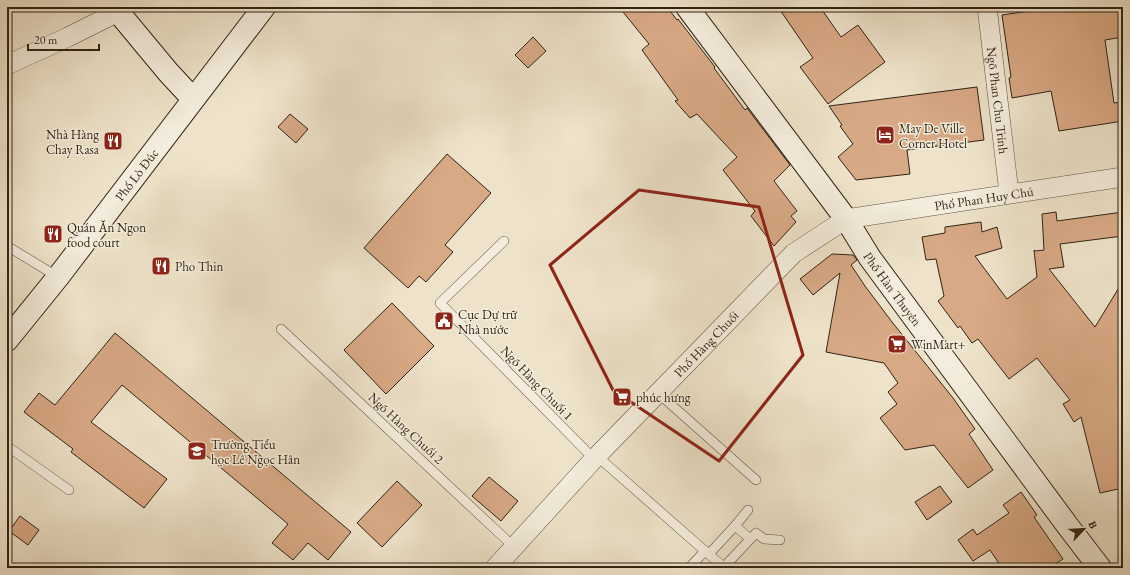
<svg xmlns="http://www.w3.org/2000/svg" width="1130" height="575" font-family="'EB Garamond',serif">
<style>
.building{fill:#d8a985;stroke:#312314}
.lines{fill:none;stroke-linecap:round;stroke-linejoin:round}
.lane-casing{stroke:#605342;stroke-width:10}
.street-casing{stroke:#605342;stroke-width:20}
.secondary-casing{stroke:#312314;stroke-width:24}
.lane{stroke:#f4eddd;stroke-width:9}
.street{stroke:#f4eddd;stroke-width:19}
.secondary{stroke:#f4eddd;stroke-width:22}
.marked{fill:none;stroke:#8f2418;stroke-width:3;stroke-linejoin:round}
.labels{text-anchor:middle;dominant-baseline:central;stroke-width:3;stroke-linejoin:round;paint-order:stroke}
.street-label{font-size:13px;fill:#312314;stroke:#f4eddd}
.poi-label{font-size:13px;fill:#312314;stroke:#f4eddd;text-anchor:start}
</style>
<rect width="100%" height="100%" fill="#eee3ca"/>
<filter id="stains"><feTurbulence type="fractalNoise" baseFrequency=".005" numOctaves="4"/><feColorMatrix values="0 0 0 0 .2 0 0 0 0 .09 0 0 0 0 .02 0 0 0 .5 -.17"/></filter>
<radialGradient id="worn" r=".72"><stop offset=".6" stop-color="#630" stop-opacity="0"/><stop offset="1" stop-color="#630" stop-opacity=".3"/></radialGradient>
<g class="building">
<path d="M619,7H667L677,20L678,19L715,67L714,68L745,110L747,108L790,165L774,181L797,211L791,216L796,222L774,246L751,216L755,211L723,170L737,157L697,114L690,118L675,101L678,100L642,50L649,44Z"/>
<path d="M778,7H820L841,37L858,25L885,62L828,104L800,67L813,58Z"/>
<path d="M1055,7H1065L1066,11L1093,7H1123V37L1105,40L1114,103L1123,102V121L1059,131L1051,91L1012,98L1009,78L1011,77L1002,15Z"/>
<path d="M533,37L546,51L528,68L515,55Z"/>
<path d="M977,87L984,140L907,150L910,174L856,180L838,157L853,144L840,126L842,125L829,106Z"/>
<path d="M290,114L308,129L296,143L278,127Z"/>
<path d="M447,154L491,193L445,245L453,252L426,282L419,276L408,288L364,248Z"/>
<path d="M1056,212L1057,221L1123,212V236L1060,244L1064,267L1049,269L1095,327L1123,281V488L1100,493L1081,417L1074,422L1063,404L1070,400L1037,358L1009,379L978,339L972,343L960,326L958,328L938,301L944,296L936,259L926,260L922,237L945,233V227L981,222L982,232L997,227L1002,248L975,256L1007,299L1037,277L1034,250L1035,251L1044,250L1042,214Z"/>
<path d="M832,254L853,255L857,260L851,265L865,286L892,322L953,398L975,429L969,434L993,470L968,488L934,445L905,450L880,418L897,404L888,392L898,383L884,363L826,352L840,273L813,295L800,279Z"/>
<path d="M392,303L434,346L386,394L344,350Z"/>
<path d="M115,333L351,532L328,560L308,543L293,560L272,543L288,524L122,385L91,422L167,479L144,508L71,452L73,449L24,412L39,393L55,405Z"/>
<path d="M489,477L518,501L501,521L472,496Z"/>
<path d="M397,481L422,505L382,547L357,523Z"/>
<path d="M940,486L952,502L927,520L915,502Z"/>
<path d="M1021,492L1037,515L1034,517L1063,559L1049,568H1002L990,550L973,561L958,540L973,529L977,535L1009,513L1003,505Z"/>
<path d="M20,516L39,530L28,545L9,531Z"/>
</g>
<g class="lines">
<g class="lane-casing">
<g id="lane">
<path d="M504,241L440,303L594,459"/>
<path d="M7,246L58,277"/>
<path d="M281,329L514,547"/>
<path d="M658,393L756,480"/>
<path d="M7,446L69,490"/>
<path d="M597,456L705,551L689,568"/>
<path d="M735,526L748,510"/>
<path d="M705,551L725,568"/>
<path d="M709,554L735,526L747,536"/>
<path d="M724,567L756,533L764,539L780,540"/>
</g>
</g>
<g class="street-casing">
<g id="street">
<path id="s1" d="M987,7L1009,193"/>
<path d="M7,65L68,37L118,12"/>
<path id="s2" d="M495,568L594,459L794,253L846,219L1123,177"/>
</g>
</g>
<g class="secondary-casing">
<g id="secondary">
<path d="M114,7L168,72L193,99"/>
<path id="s3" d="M687,7L846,219L870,258L1067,525L1100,568"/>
<path id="s4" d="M7,340L58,277L264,7"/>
</g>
</g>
<use href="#lane" class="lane"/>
<use href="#street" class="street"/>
<use href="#secondary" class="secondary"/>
</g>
<path class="marked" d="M639,190L759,207L803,355L719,461L613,390L550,265Z"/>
<defs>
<g id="hotel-square" transform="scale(1)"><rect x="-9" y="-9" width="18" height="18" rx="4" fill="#8f2418" stroke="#f4eddd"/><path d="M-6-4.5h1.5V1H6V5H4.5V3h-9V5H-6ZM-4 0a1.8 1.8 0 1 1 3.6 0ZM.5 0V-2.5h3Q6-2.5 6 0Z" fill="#fff"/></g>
<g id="restaurant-square" transform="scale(1)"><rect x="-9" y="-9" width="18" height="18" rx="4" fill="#8f2418" stroke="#f4eddd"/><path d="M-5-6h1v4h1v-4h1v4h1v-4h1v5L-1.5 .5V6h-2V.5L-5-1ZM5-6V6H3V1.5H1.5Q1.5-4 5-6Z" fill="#fff"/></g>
<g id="civic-square" transform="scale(1)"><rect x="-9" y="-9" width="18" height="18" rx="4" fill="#8f2418" stroke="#f4eddd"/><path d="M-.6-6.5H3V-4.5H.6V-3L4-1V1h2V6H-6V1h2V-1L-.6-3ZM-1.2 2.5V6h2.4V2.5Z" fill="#fff"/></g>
<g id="supermarket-square" transform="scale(1)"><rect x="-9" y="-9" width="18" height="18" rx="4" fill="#8f2418" stroke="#f4eddd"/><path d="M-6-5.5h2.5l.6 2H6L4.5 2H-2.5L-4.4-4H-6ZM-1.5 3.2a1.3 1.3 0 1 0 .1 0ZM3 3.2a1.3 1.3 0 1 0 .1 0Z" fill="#fff"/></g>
<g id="school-square" transform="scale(1)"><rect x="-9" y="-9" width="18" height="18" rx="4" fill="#8f2418" stroke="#f4eddd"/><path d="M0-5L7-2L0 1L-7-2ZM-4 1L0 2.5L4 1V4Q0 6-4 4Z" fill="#fff"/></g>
</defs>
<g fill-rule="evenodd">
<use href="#hotel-square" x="885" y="135"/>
<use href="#restaurant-square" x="113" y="141"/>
<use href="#restaurant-square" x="53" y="234"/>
<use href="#restaurant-square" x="161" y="266"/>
<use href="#civic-square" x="444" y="321"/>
<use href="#supermarket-square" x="897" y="344"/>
<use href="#supermarket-square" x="622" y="397"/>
<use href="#school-square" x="197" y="451"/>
</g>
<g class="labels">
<g class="street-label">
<text stroke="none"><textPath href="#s1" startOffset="94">Ngõ Phan Chu Trinh</textPath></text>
<text stroke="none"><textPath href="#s4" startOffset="210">Phố Lò Đúc</textPath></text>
<text stroke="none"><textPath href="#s2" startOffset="636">Phố Phan Huy Chú</textPath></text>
<text stroke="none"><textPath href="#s3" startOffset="349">Phố Hàn Thuyên</textPath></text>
<text stroke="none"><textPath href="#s2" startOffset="308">Phố Hàng Chuối</textPath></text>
<text transform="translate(537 383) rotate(46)">Ngõ Hàng Chuối 1</text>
<text transform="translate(406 428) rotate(43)">Ngõ Hàng Chuối 2</text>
</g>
<g class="poi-label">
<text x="899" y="128">May De Ville<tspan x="899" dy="15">Corner Hotel</tspan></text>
<text x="99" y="134" text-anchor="end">Nhà Hàng<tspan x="99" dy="15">Chay Rasa</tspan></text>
<text x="67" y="227">Quán Ăn Ngon<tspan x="67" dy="15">food court</tspan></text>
<text x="175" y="266">Pho Thin</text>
<text x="458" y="314">Cục Dự trữ<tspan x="458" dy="15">Nhà nước</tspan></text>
<text x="911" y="344">WinMart+</text>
<text x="636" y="397">phúc hưng</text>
<text x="211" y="444">Trường Tiểu<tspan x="211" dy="15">học Lê Ngọc Hân</tspan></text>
</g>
</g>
<rect width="1130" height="575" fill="none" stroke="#eee3ca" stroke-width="24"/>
<rect x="8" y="8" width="1114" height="559" fill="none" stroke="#312314" stroke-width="2"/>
<rect x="12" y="12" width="1106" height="551" fill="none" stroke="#312314"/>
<g transform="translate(1084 529) rotate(65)" stroke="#f4eddd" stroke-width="3" paint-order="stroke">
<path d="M0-3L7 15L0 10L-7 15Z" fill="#312314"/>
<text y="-6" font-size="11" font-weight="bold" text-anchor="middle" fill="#312314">B</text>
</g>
<path d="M28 44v6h71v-6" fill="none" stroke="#312314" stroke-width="2"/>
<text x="34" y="44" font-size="12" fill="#312314" stroke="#f4eddd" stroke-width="3" paint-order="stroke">20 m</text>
<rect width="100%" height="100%" filter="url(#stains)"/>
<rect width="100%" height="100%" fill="url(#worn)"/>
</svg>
